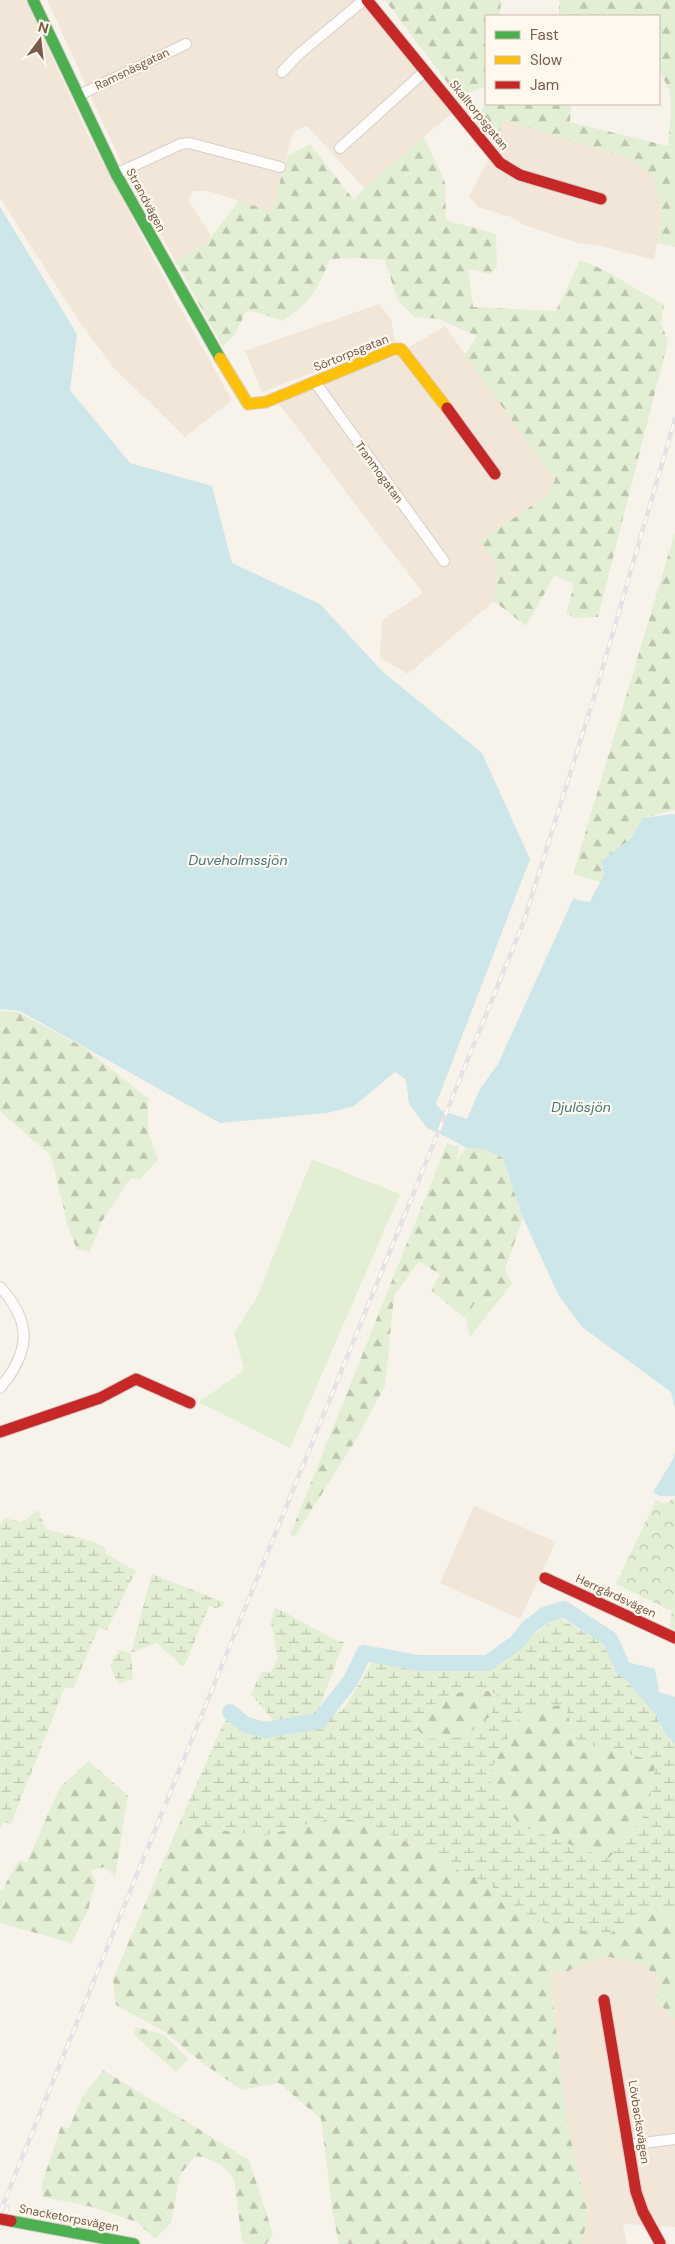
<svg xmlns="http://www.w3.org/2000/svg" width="675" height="2244" font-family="'DM Sans',sans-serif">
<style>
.residential{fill:#f1e6d8}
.green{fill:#e3efd5}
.forest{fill:url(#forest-firs)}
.wetland{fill:url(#wetland-marsh);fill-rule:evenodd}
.park{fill:url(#park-crowns)}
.water{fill:#cce6e9}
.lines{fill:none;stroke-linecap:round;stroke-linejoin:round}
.river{stroke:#cce6e9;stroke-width:16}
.street-casing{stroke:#d6d0c9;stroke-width:12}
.fast-casing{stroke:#d7cfc8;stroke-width:13}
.slow-casing{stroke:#d7cfc8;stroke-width:13}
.jam-casing{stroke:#d7cfc8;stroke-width:13}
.street{stroke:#fefdfc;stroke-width:10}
.fast{stroke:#4caf50;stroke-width:11}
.slow{stroke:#ffc107;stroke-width:11}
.jam{stroke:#c62828;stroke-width:11}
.rail-casing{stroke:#e5e2e5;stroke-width:4.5}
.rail{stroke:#fff8ed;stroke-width:2.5;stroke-dasharray:8;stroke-linecap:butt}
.jam-bridge-casing{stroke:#d7cfc8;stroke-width:13;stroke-linecap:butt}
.jam-bridge{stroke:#c62828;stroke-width:11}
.labels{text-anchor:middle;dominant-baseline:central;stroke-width:4.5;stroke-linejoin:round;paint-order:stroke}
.street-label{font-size:12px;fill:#785b49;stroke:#fff8ed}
.water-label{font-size:14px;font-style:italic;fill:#3f7785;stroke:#fff8ed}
</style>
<defs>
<pattern id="forest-firs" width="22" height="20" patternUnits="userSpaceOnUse" patternTransform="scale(1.25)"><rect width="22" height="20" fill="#e3efd5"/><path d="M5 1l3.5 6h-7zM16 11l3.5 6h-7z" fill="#bdc5af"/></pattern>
<pattern id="wetland-marsh" width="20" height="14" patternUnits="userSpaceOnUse" patternTransform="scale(1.25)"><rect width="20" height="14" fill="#e3efd5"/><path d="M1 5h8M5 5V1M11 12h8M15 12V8" fill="none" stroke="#bdc5af"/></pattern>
<pattern id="park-crowns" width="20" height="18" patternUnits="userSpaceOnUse" patternTransform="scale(1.25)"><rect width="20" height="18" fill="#e3efd5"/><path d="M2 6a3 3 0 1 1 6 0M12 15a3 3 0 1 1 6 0" fill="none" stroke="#bdc5af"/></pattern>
</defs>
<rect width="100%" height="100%" fill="#f7f3eb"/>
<g class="residential">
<path d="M0,0H26L87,133L178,304L232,400L185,437L113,367L79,321L0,198Z"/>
<path d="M47,0H361L452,113L364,188L307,126L293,132L272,211L208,191H193L188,200L211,235L208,241L176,262L121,162Z"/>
<path d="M504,120L629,158L654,176L662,219L654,260L601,246L578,243L522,224L511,217L478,207L469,196L488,161Z"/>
<path d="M379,304L391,319L395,341L262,392L245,351Z"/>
<path d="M445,326L555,480L548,494L481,542L498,565L494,601L408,674L380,658L382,620L423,593L279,404L333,379L391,358Z"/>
<path d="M474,1506L556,1542L520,1619L440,1583Z"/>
<path d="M608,1957L629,1960L644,1966L657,1976L659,1984L655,1999L675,2020V2227L623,2224L627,2244H582L588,2213L567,2124L550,1978L552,1972H567L578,1965Z"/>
</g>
<g class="green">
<path d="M312,1159L400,1194L290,1448L199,1402L244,1370L234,1333L257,1297Z"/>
<path d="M503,1295L470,1337L466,1319L474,1304Z"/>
</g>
<g class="forest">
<path d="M385,0H501L500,16H486V86L458,97Z"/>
<path d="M559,0H675V247L657,243L662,219L654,176L629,158L504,120L495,143L475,123L476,114L488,104H571L570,122L668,146L671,111L670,91L659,70V16H559Z"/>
<path d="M424,137L445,182L446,220L496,234L497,266L491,274L468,269L473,307L556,311L580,260L604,270L664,305L661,323L668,341L598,617L575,618L566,613L574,585L555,575L526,626L494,601L498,565L480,542L548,494L555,480L465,355L477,336L439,319L414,317L397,299L385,260L359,258L330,259C318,289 311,302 283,321L259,313L246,311L236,333L223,347L176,262L208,241L239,201L272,211L287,156L310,144L354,200L364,188Z"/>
<path d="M675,532V810L642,818L632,838L601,861L604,874L600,882L573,874Z"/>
<path d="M0,1011L18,1012L83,1047L148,1098V1132L158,1160L139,1180L131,1178L102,1221L90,1252L77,1249L69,1230L51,1156L0,1111Z"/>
<path d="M447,1143L459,1147L456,1162L466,1148L484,1149L503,1158L523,1218L505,1270L512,1283L503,1295L474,1304L466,1319L431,1290L440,1274L419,1262L394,1296L385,1386L354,1443L295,1536L290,1535Z"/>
<path d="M476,1687L497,1694L491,1716L463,1737L425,1739L414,1725L440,1699Z"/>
<path d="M564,1704L577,1742L656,1761L648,1811L608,1860L519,1825L487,1777L522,1712Z"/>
<path d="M89,1761L128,1796L115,1877L104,1867L90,1871L96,1881L88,1910L72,1943L0,1923V1889L2,1890L19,1860L27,1862L60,1787Z"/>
<path d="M325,1820H353L421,1847L441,1862L491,1885L512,1907L606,1936L651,1908L675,1915V2020L655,1999L659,1984L657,1976L644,1966L629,1960L608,1957L578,1965L567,1972H552L550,1978L567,2124L588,2213L582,2244H339L333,2214L321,2119L279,2083L242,2090L201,2062L165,2032L116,2005L113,1979L179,1824L262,1836Z"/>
<path d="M136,2027L164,2035L189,2059L176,2072L134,2035Z"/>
<path d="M103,2070L249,2160L273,2234L266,2244H247L242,2241L234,2179C224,2165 211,2157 195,2156L180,2175L171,2223L155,2239L137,2222L88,2206L43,2197L42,2183L61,2126L69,2128L82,2098Z"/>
</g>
<g class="wetland">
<path d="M38,1510L46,1529L95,1542L106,1549V1553L128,1567L136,1570L107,1630L98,1628L73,1689L65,1687L11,1824L3,1822L0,1828V1525L5,1518L22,1522Z"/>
<path d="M152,1574L224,1602L223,1606L215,1608L209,1606L184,1667L156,1643L131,1653L133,1679L118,1684L110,1665L119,1650L131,1653Z"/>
<path d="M275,1607L336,1640L344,1642L315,1719L278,1726L251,1694L262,1671L270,1673L278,1659L271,1623Z"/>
<path d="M558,1617L602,1643L621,1674L655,1714L666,1734L675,1744V1915L651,1908L606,1936L551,1926L511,1907L491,1885L441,1862L421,1847L353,1820H325L262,1836L179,1824L227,1715L253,1731H277L313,1724L343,1710L373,1661L458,1670L488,1668ZM476,1687L497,1694L491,1716L463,1737L425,1739L414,1725L440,1699ZM564,1704L577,1742L656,1761L648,1811L608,1859L519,1825L487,1777L522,1712Z"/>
</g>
<path class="park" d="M675,1498V1633L669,1631L672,1611L616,1584L656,1500L665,1504Z"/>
<g class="water">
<path d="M0,207L77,334L70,390L130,463L212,486L232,563L320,604L382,671L482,753L530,859L436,1104L441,1110L467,1119L480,1089L498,1064L573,899L590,902L604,874L601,861L632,838L642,818L675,814V1408L671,1392L582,1327L559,1296L523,1218L503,1158L484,1149L466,1148L449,1138L427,1128L409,1104L406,1080L395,1072L354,1106L327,1113L220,1123L20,1011L0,1009Z"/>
<path d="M675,1452V1496H660L653,1492L672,1461Z"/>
<path d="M627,1662L655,1669L659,1692L675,1697V1744L666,1734L655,1714L621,1674Z"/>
</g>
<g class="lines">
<path class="river" d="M230,1712L246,1725L266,1730L319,1721L351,1680L364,1653L419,1663H488L517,1642L529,1627L545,1615L564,1609L610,1639L623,1668"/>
<g class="street-casing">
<g id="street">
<path d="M282,72L299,54L364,0"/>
<path d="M79,95L186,44"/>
<path d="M340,148L424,72"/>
<path d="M116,174L181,144L189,143L280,167"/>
<path d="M315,382L444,561"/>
<path d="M0,1287C33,1323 30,1352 0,1388"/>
<path d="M628,2145L675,2139"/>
</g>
</g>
<g class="fast-casing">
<g id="fast">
<path d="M33,0L116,174L220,358"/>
<path d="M11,2221L134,2244"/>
</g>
</g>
<g class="slow-casing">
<path id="slow" d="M220,358L248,404L266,402L394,349H401L447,408"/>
</g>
<g class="jam-casing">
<g id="jam">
<path d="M367,0L500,163L520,175L601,199"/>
<path d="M447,408L495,474"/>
<path d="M0,1432L100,1398L136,1379L190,1403"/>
<path d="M545,1578L675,1638"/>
<path d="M604,2000L636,2192L643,2212L660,2243"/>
</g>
</g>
<use href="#street" class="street"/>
<use href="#fast" class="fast"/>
<use href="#slow" class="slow"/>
<use href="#jam" class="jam"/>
<g class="rail-casing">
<g id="rail">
<path d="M0,2212L524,921L595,694L675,419"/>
<path d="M0,2228L8,2207"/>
</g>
</g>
<use href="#rail" class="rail"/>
<g class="jam-bridge-casing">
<path id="jam-bridge" d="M0,2219L11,2221"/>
</g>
<use href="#jam-bridge" class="jam-bridge"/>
</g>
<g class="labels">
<g class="street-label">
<text transform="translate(132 69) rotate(-26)">Ramsnäsgatan</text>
<text transform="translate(479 115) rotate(51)">Skalltorpsgatan</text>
<text transform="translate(146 200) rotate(62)">Strandvägen</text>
<text transform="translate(351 353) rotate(-22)">Sörtorpsgatan</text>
<text transform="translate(379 472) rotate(54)">Tranmogatan</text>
<text transform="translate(616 1596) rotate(25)">Herrgårdsvägen</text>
<text transform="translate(639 2122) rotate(81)">Lövbacksvägen</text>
<text transform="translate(69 2218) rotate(11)">Snacketorpsvägen</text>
</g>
<g class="water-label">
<text x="238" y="860">Duveholmssjön</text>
<text x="581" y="1107">Djulösjön</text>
</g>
</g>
<rect x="485" y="15" width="175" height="90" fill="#fff8ed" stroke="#c9b9ab"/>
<rect x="495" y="31" width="25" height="8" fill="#4caf50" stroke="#c9b9ab"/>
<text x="530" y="40" font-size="15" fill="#785b49">Fast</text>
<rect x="495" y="56" width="25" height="8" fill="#ffc107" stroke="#c9b9ab"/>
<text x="530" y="65" font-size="15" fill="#785b49">Slow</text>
<rect x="495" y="81" width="25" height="8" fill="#c62828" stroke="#c9b9ab"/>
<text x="530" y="90" font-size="15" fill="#785b49">Jam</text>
<g transform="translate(40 40) rotate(15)" stroke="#fff8ed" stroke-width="4" paint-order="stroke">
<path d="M0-4L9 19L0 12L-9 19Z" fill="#785b49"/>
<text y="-8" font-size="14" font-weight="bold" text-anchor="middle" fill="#785b49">N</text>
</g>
</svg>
